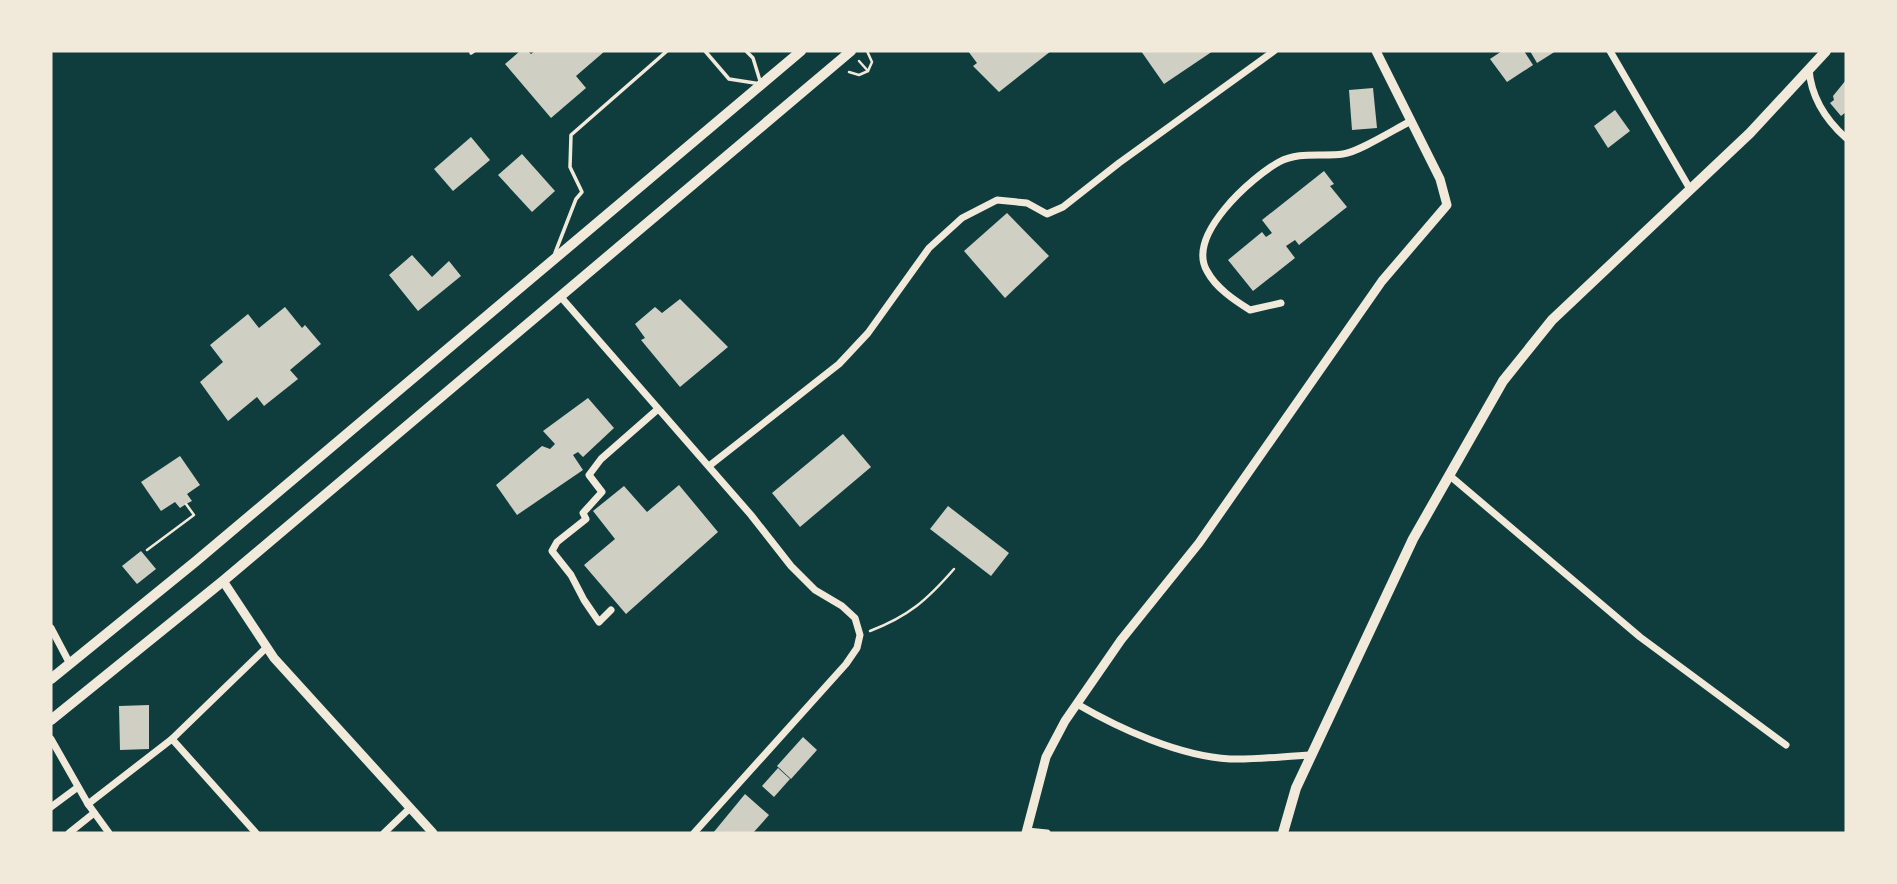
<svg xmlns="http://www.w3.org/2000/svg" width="1897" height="884" font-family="Figtree,sans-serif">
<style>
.building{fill:#cfcfc3}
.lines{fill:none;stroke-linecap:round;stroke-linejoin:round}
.path{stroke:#f1e9da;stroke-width:2.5}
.service{stroke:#f1e9da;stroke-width:3.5}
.minor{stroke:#f1e9da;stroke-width:7}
.tertiary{stroke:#f1e9da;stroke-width:9}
.secondary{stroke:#f1e9da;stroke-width:10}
.trunk{stroke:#f1e9da;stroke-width:10}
</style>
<rect width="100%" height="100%" fill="#0f3d3e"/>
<g class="building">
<path d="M520,51H528L531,54L535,51H605L576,76L586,88L551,118L505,64Z"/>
<path d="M968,51H1051L999,92L973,66L977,63Z"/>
<path d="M1141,51H1213L1164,84Z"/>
<path d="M1502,51H1524L1533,65L1507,82L1490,59Z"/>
<path d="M1530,51H1556L1537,63Z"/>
<path d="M1846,80V112L1841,116L1830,103L1834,100L1833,96Z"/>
<path d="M1373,88L1377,128L1352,130L1349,90Z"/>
<path d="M1615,110L1630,131L1608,148L1594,126Z"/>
<path d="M471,137L490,160L453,191L434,169Z"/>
<path d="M522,154L555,191L532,212L498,175Z"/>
<path d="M1324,171L1334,184L1330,186L1347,207L1299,245L1295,240L1286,246L1295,258L1253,291L1228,260L1262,232L1266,237L1272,233L1262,220Z"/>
<path d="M1007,213L1049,256L1005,298L964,251Z"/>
<path d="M412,255L432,277L449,261L461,276L418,311L389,275Z"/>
<path d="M680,299L728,347L680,387L641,340L645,338L635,324L655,307L662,313Z"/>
<path d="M285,307L302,328L305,325L321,344L290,370L298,379L264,406L257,397L228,421L200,382L223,362L210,345L248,314L259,328Z"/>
<path d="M588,398L614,428L583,457L578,452L573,455L583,470L517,515L496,485L542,446L550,449L555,444L543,431Z"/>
<path d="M843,434L871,467L800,527L772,493Z"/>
<path d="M180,456L200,485L187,494L192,501L186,504L180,508L175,502L161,511L141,482Z"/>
<path d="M679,485L718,532L626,614L584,565L615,539L593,511L624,486L647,512Z"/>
<path d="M948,506L1009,553L991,576L930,529Z"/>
<path d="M141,551L156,569L137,584L122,566Z"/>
<path d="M149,705V749L120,750L119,706Z"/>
<path d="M803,737L817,750L791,779L777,766Z"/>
<path d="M778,768L790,779L774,797L762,786Z"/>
<path d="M745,794L769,815L753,833H713Z"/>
</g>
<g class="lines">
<g class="path">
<path d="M859,61L868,71"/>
<path d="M849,72L859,75L868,71L872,62L867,51"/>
<path d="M147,550L194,515L186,504"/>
<path d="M870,631C909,616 927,600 954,569"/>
</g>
<g class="service">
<path d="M705,51L729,79L761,84L753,58L746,51"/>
<path d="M471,53L474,51"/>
<path d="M555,253L576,199L582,192L570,167L571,135L667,51"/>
</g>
<g class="minor">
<path d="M1610,51L1690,189"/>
<path d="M1809,69C1811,97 1826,120 1846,138"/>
<path d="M560,296L751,515L791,566L815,590L842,606L855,618L860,635L857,648L846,664L694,833"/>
<path d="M1281,303L1250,310C1234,300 1216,288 1207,271C1186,235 1252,177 1279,162C1299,151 1322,157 1343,154C1359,152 1395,129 1411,121"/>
<path d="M709,466L839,364L868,333L929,248L962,218L997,200L1027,203L1047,214L1063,207L1119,163L1274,51"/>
<path d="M1449,475L1640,637L1786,745"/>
<path d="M611,610L599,622L584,600L571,575L552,551L557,542L586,519L583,513L602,492L589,475L601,459L658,409"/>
<path d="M51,628L70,664"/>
<path d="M1077,704C1120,729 1179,756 1230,759C1256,760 1285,756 1311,755"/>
<path d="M51,739L88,804L109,833"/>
<path d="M172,739L256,833"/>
<path d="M88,804L172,739L267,647"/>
<path d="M51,807L78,787"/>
<path d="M1027,831L1047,833"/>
<path d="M69,833L94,813"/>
<path d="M384,833L409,809"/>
</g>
<g class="tertiary">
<path d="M223,581L274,658L433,833"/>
<path d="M1026,833L1046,757L1065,721L1121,640L1199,543L1382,281L1447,205L1440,179L1376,51"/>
</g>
<path class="secondary" d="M1283,833L1296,788L1413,539L1503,381L1552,320L1750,133L1826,51"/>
<g class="trunk">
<path d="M51,679L195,562L801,51"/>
<path d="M51,720L223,581L851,51"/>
</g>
</g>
<rect width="1897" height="884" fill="none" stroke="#f1e9da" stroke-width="105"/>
</svg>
